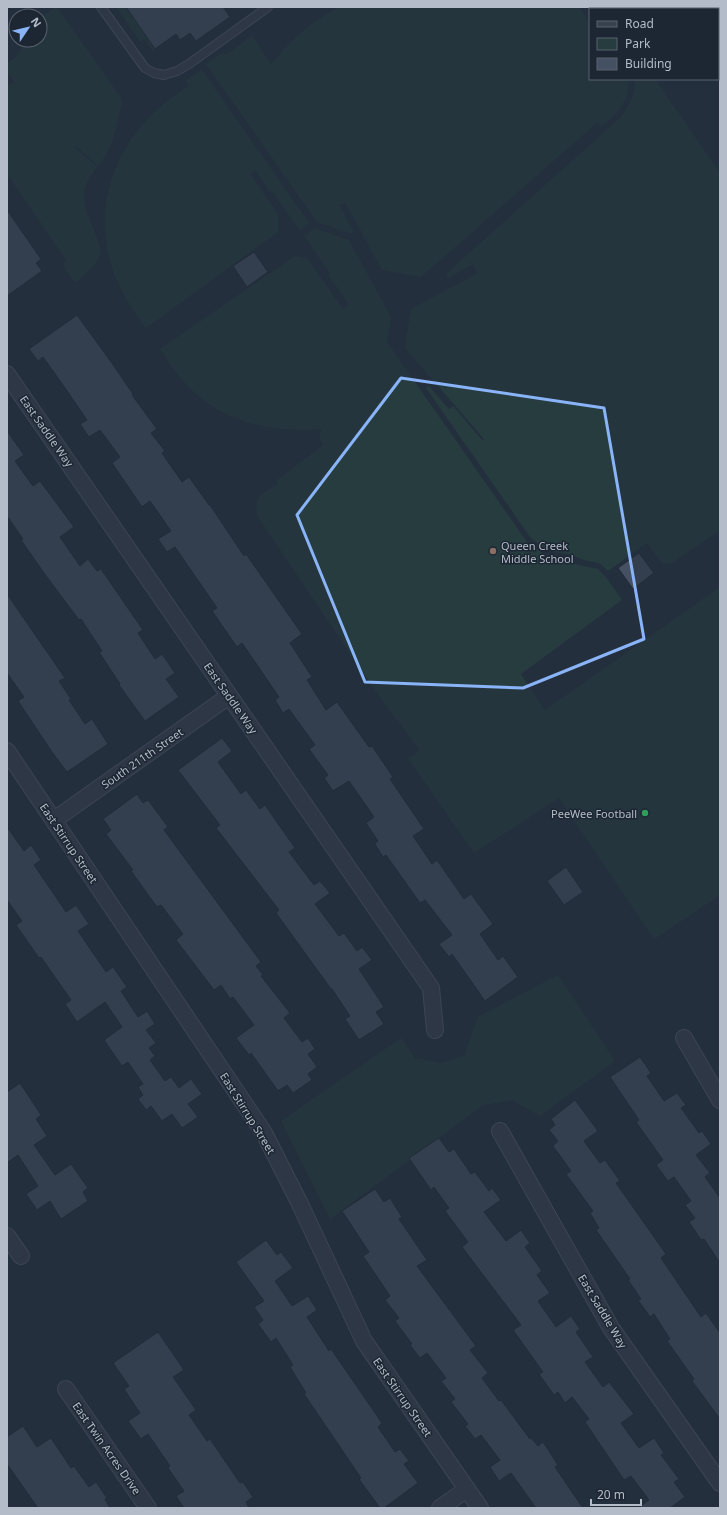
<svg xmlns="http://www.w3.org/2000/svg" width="727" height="1515" font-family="'Noto Sans',sans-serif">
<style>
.green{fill:#263c3f}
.building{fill:#455162;stroke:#1f2835}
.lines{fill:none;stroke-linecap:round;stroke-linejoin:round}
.lane-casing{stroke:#565f6c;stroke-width:10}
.street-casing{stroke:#565f6c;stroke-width:18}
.lane{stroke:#38414e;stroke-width:8}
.street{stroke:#38414e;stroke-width:16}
.marked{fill:none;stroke:#8ab4f8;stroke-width:3;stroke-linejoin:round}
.education-dot{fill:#8d6e63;stroke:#1d2633;stroke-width:1.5}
.leisure-dot{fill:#2e9e5b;stroke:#1d2633;stroke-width:1.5}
.labels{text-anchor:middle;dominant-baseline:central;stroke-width:3;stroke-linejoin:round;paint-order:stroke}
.street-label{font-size:11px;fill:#b4bcc9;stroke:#1d2633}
.poi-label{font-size:11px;fill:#b4bcc9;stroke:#1d2633;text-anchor:start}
</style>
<rect width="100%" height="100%" fill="#242f3e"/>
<g class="green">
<path d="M55,7H57L121,98L122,102C117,123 114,148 98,166L76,146L74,147L97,167C74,194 86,210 97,238C99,244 102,250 99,256C96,266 84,275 77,282C70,279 66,271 63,264L67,261L7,174V84L9,85L14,82L7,71V64C17,57 22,52 23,40H40V18Z"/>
<path d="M116,7H126L155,49L153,51L144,39L140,42Z"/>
<path d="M339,7H579L590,23V79H628C631,101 616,115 600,127L598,122L421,277L382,270L345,202L339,205L354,232L351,234L317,222L206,64L222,53L225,54L229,53L252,35L271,65C293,38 308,24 339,7Z"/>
<path d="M202,70L309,223L300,231L272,191L270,192L255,170L250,174L278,214V232L146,328C131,308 118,288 111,264C90,191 126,124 189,86L186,80Z"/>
<path d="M635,79H655L720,173V530L671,564L662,563L647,543L608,571L599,563L584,560L568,554L554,552L544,548L530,537L426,388L429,386L449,409L453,406L483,441L484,439L405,348L411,309L478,273L473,264L448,278L446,275L448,272L620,118C629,107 636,94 635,79Z"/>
<path d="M315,228L349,240L391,317L387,342L527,542L545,555L566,560L578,565L598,569L605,576L622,600L521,674L545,710L720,587V895L654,939L559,798L474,853L408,758L416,754L419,749L374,689L258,517C253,494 262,495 278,484L276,481L323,445C319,439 318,435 322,429C275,432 230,425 194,392C180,379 170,364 160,349L295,256L307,258L343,309L349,304L328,275L330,273L304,236Z"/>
<path d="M558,975L615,1061L540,1116L512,1100L483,1105L330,1219L281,1121L401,1038L415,1058L441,1063L464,1056L478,1017Z"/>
</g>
<g class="building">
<path d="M126,7H223L230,17L196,41L190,33L180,40L176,34L155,49Z"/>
<path d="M7,210L41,259L36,263L42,271L7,296Z"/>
<path d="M254,252L268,272L247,287L233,266Z"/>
<path d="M77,315L114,366L133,394L132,395L157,429L151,433L165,451L162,453L182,482L189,477L209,505H210L244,556L246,554L302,634L290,643L312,677L307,680L326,710L337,702L369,747L372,746L393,777L390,779L424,829L413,836L432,864L437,860L464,899L471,894L493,924L480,934L498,960L503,956L518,977L485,1001L452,954L449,957L439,944L452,935L425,900L420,903L386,855L383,857L375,844L378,841L366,823L374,817L349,781L333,791L324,778L328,775L309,749L315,745L289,709L283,713L275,700L279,697L242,643L237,647L212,611L217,608L175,547L167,552L158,539L171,531L150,501L142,507L112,463L120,457L100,430L89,437L80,424L87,420L63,385L43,357L38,361L29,349Z"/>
<path d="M7,431L24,455L15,461L33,486L40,481L74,527L60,537L80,566L88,559L97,571L101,569L143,630L138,633L155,659L162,654L175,673L166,679L179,697L145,721L119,685L120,684L99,652L102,651L81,619L79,620L44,573L21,540L23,539L7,516Z"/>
<path d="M639,553L654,573L633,589L618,568Z"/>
<path d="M7,594L65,678L59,681L71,699L69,700L85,724L92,719L108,744L67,772L52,752L18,701L24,697L7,673Z"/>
<path d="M222,738L232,751L218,762L241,794L246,790L260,809L265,805L295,848L289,852L314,885L320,881L330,893L315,904L339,936L344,933L357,951L362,947L372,960L359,969L384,1007L376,1012L384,1024L359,1040L345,1019L350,1016L332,989H331L276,913L279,910L216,828L220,825L178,770Z"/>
<path d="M137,794L143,803L148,800L168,827L164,830L261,962L256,966L263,975L261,976L290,1013L284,1018L302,1042L308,1038L315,1049L308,1054L317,1067L308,1074L312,1080L293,1093L287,1085L278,1091L251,1053L249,1055L236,1038L254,1025L233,997L230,999L221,985L214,990L176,940L183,934L161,905L157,907L131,871L133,870L106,834L111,830L103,819Z"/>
<path d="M7,827L24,851L31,845L41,860L34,865L66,912L76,905L89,924L78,931L106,972L113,967L127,987L121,991L138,1017L147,1011L155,1024L146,1030L156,1043L149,1048L155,1056L150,1060L165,1081L171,1077L179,1088L191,1079L202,1094L188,1104L198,1117L182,1128L172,1114L162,1121L151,1106L146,1110L138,1099L143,1095L138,1087L143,1084L128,1062L122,1066L104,1040L122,1027L105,1002L77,1022L65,1004L71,1000L41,957L39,958L16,925L22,921L7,900Z"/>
<path d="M566,867L583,892L564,905L547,881Z"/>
<path d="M640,1057L651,1073L647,1076L664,1101L677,1093L686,1105L681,1108L699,1133L702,1131L711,1144L696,1155L710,1173L705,1177L720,1198V1263L704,1239L701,1240L689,1222L695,1218L685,1205L691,1201L674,1177L668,1181L656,1165L663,1160L636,1122L639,1120L610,1077Z"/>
<path d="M20,1083L41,1115L36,1119L47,1136L34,1145L55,1175L71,1164L88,1188L83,1192L88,1201L61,1219L50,1201L37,1210L26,1194L38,1186L18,1155L7,1163V1092Z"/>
<path d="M575,1100L598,1131L584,1141L600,1163L605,1160L620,1181L616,1183L666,1254L661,1258L701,1317L706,1313L720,1333V1419L692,1381L694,1379L667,1341L670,1339L654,1314L650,1317L638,1300L641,1299L628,1280L630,1279L596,1230L599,1228L590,1213L593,1211L566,1174L571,1171L553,1146L558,1141L549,1130L555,1125L551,1119Z"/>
<path d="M439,1138L449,1152L454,1149L471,1174L475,1172L489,1191L492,1188L501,1200L484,1212L506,1241L521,1230L530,1243L525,1247L542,1271L537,1275L550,1293L538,1301L556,1327L571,1316L580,1329L576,1332L593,1357L585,1362L603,1387L609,1382L634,1414L621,1423L639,1448L654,1438L664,1453L661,1455L679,1479L674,1482L685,1497L670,1508H638L649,1500L631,1476L624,1480L585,1422L589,1419L572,1397L565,1403L558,1392L554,1395L539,1374L543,1372L513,1330L521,1325L462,1247L468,1242L445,1211L449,1208L434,1187L431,1190L409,1158Z"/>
<path d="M375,1189L384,1202L390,1198L402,1217L399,1219L427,1260L417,1266L476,1346L470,1350L488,1373L482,1378L499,1401L501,1400L530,1439L531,1438L538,1446L543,1442L558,1465L555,1467L583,1508H536L511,1473L499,1481L490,1467L500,1460L481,1435L475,1439L465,1426L468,1424L451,1402L455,1399L441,1381L446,1378L427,1353L420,1358L410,1345L412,1344L395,1321L399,1318L385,1300L390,1296L363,1256L369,1252L342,1211Z"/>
<path d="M266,1240L277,1255L281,1252L293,1268L275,1281L292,1306L308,1296L317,1310L307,1317L329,1351L331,1349L382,1423L378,1427L395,1452L400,1449L409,1461L404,1464L418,1483L384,1508H380L359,1479L361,1478L304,1394L306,1393L290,1367L293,1365L276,1338L271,1342L258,1324L263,1320L254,1307L264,1301L236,1262Z"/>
<path d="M158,1332L184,1370L173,1377L196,1410L189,1415L207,1441L210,1439L240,1483L243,1482L253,1497L246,1502L249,1508H184L176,1496L184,1491L168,1468L170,1466L148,1434L141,1439L128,1421L140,1413L124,1389L129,1386L113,1363Z"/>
<path d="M23,1426L37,1447L51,1438L71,1468L74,1466L89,1487L96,1482L107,1498L105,1499L110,1508H38L7,1464V1437Z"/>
</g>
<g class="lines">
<g class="lane-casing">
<path id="lane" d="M101,7L145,68L154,73L164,75L177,71L189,64L268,7"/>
</g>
<g class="street-casing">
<g id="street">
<path d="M7,374L431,988L435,1030"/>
<path d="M7,751L264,1133L300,1204L364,1341L480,1508"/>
<path d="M54,820L229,696"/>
<path d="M684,1038L720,1100"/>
<path d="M500,1131L611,1328L720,1483"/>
<path d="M7,1236L21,1256"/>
<path d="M66,1389L148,1508"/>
<path d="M440,1508L467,1489"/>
</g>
</g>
<use href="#lane" class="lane"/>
<use href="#street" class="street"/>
</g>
<path d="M0 0H727V1515H0ZM401,378L604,408L644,639L523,688L365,682L297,515Z" fill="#242f3e" fill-opacity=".55" fill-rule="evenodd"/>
<path class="marked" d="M401,378L604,408L644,639L523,688L365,682L297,515Z"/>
<circle class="education-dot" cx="493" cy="551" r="4"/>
<circle class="leisure-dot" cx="645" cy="813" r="4"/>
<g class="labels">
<g class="street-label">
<text transform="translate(47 431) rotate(55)">East Saddle Way</text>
<text transform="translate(231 698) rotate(55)">East Saddle Way</text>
<text transform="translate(142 758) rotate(-35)">South 211th Street</text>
<text transform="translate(69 843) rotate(56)">East Stirrup Street</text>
<text transform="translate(248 1113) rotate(58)">East Stirrup Street</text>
<text transform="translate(603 1311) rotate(59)">East Saddle Way</text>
<text transform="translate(403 1397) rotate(55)">East Stirrup Street</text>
<text transform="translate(107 1448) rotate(55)">East Twin Acres Drive</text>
</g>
<g class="poi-label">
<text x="501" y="545">Queen Creek<tspan x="501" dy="13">Middle School</tspan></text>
<text x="637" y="813" text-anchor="end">PeeWee Football</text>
</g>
</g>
<rect width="727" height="1515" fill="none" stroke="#b4bcc9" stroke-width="16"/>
<rect x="589" y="8" width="130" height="72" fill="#1d2633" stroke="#59626f"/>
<rect x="597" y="21" width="20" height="6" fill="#38414e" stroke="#59626f"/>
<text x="625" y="28" font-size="12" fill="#b4bcc9">Road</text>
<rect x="597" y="38" width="20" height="12" fill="#263c3f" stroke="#59626f"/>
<text x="625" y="48" font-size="12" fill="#b4bcc9">Park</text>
<rect x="597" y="58" width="20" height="12" fill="#455162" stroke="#59626f"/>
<text x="625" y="68" font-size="12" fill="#b4bcc9">Building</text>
<g transform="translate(28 28) rotate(55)"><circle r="19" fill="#1d2633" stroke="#59626f"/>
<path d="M0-3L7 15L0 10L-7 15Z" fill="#8ab4f8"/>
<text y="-6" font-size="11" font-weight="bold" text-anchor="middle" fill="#b4bcc9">N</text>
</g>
<path d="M591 1499v6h50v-6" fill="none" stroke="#b4bcc9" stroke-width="2"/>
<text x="597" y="1499" font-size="12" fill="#b4bcc9" stroke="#1d2633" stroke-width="3" paint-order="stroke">20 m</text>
</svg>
